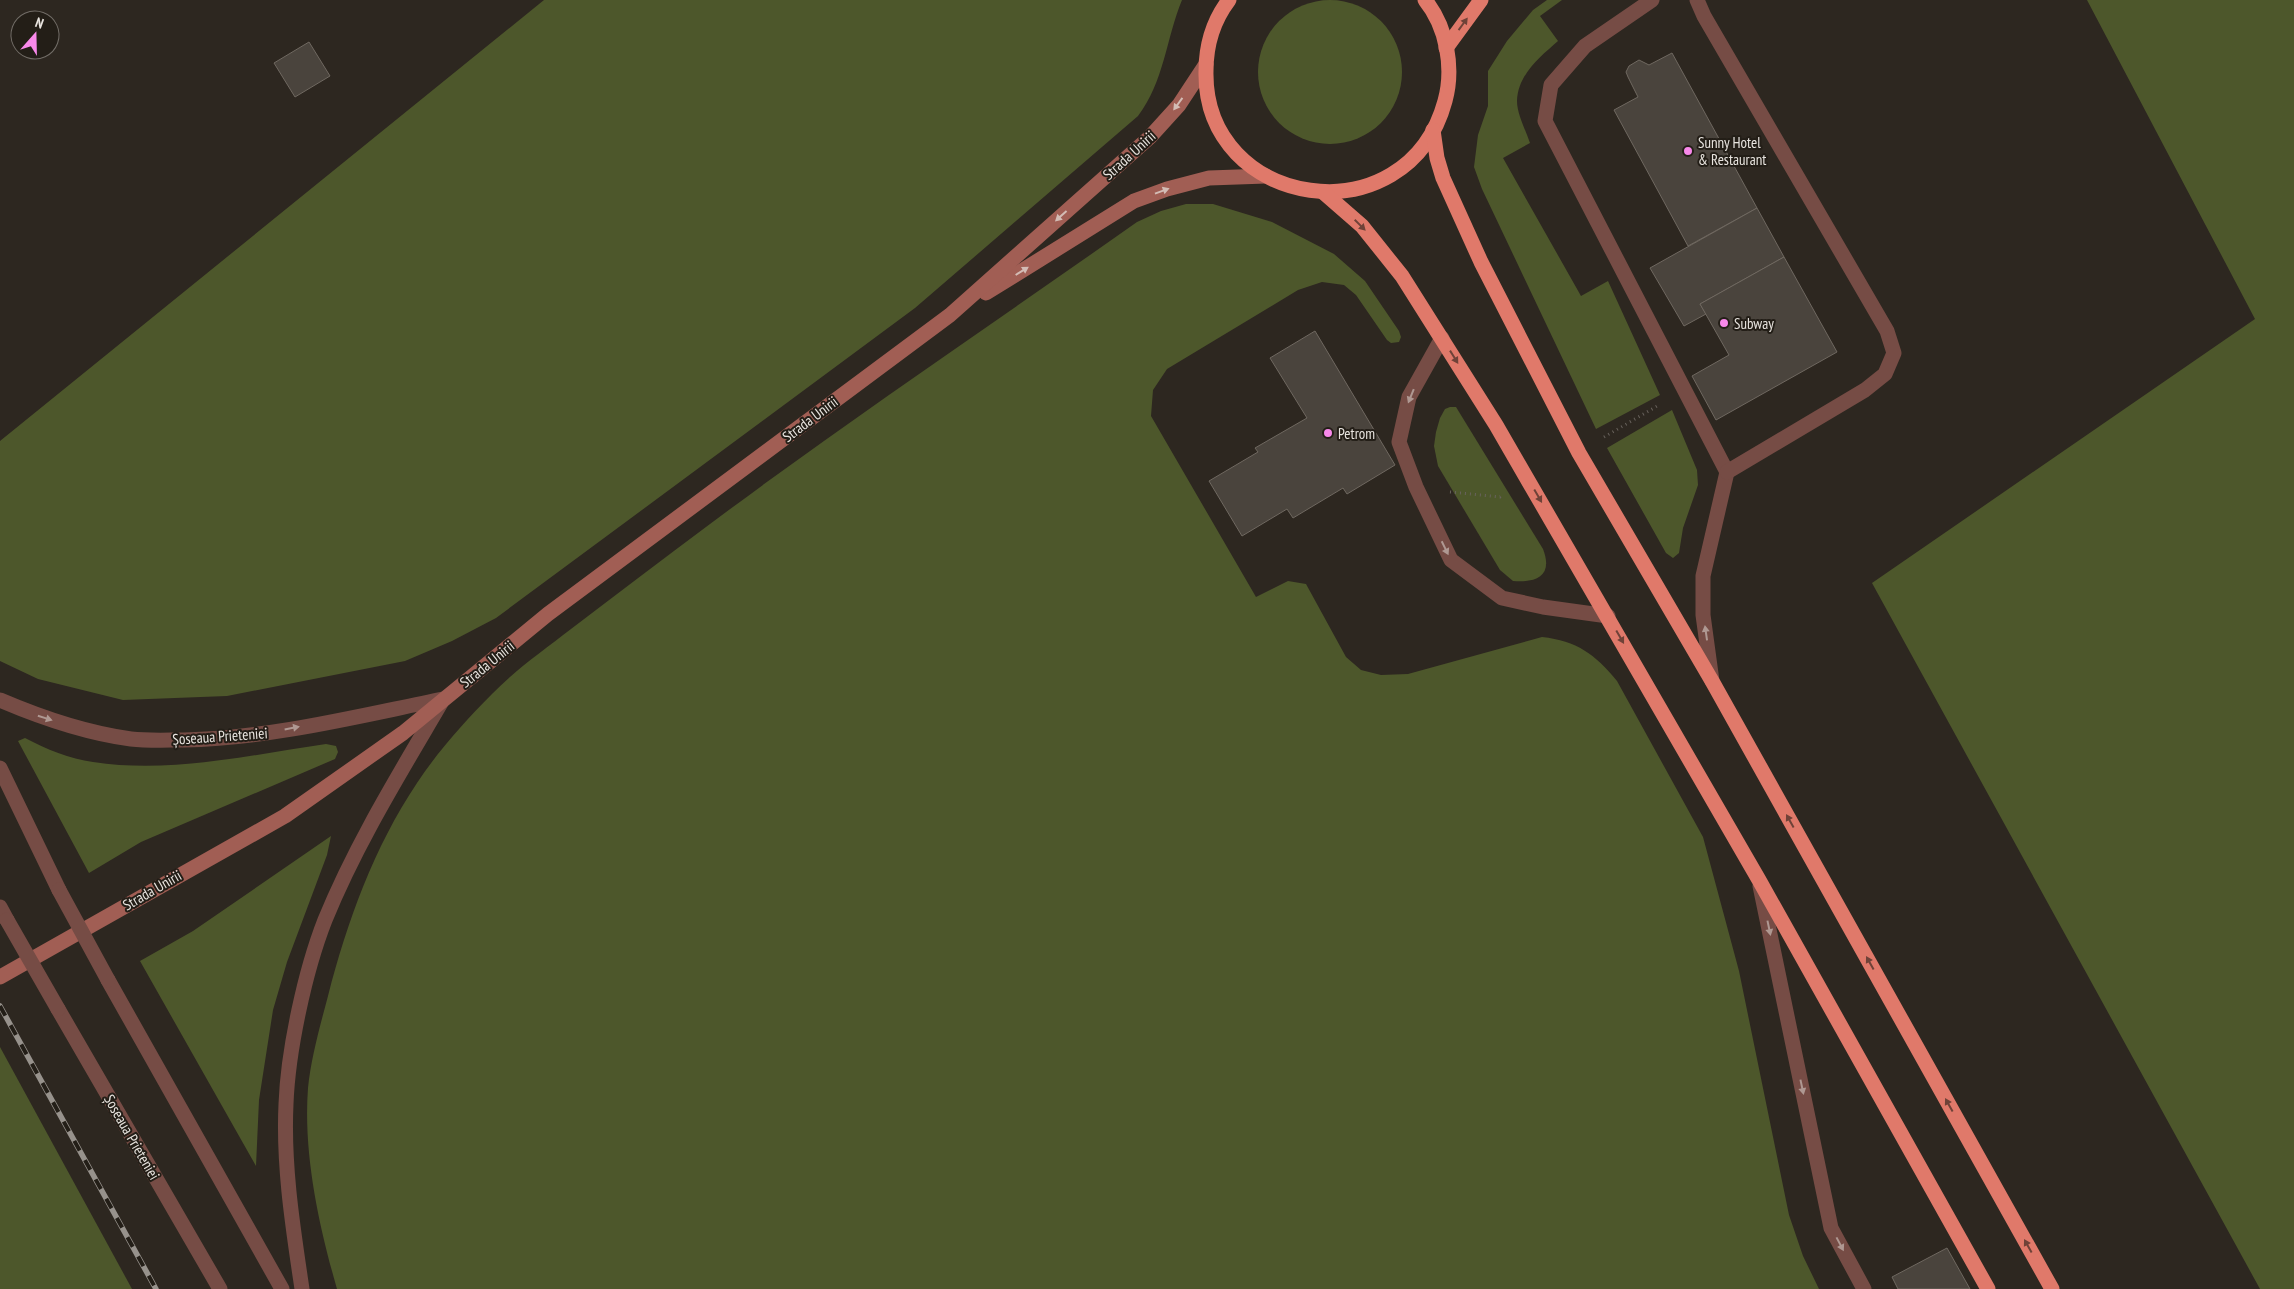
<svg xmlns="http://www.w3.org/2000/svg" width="2294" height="1289" font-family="'PT Sans Narrow',sans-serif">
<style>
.green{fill:#4d572b}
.building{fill:#4a443d;stroke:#6f6860}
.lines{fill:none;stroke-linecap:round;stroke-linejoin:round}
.path{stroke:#68625c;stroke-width:3;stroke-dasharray:1 4;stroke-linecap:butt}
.lane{stroke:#764c45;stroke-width:15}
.secondary{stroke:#a15e54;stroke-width:15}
.highway{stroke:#e0796a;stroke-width:15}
.rail-casing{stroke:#97928c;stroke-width:5.5}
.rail{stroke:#231e17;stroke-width:4;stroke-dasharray:11;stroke-linecap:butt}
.lane-bridge{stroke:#764c45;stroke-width:15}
.oneway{fill:#6f4238}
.oneway2{fill:#d3bcb5}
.oneway3{fill:#af9892}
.poi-dot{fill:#f888ea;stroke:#231e17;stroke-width:2}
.labels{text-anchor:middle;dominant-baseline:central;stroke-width:4;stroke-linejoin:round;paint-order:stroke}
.poi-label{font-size:15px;fill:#e8e4df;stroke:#231e17;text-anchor:start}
.street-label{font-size:15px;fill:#e8e4df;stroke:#231e17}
</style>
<rect width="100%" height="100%" fill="#2d2720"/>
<g class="green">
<path d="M544,0H1182C1166,39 1164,82 1138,116L915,308L496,618L452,641L405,661L227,696L123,700L38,679L0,661V441Z"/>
<path d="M1547,0H1562L1540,16L1558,41C1540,57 1518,74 1517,101C1517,114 1526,131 1530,143L1503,158L1581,296L1608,281L1660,395L1596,429L1482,189L1474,167L1478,135L1488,106V71L1507,41L1533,10Z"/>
<path d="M2087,0H2294V1289H2260L1872,583L2255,319Z"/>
<circle cx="1330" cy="72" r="72"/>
<path d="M1186,204H1213L1272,222L1334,254L1365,281L1399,331L1401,337L1399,342L1391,343L1387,340L1356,295L1344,285L1322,282L1298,290L1167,369L1153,390L1151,416L1256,597L1288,581L1306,584L1346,657L1361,670L1381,675L1408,674L1542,637C1577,641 1595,654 1617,681L1703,837L1739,971L1789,1215L1803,1256L1819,1289H337C319,1226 303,1154 308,1088C311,1058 320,1026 328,996C347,922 374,847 417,783C439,750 465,721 492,694C515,670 544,650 571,629C617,594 663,559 710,524C849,420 994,323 1137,222L1161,211Z"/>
<path d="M1450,407H1456L1543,549C1553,575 1538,583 1513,581L1500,570L1438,466L1434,446L1436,432L1440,418L1445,409Z"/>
<path d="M1672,410L1697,470L1698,485L1683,528L1679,553L1673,558L1666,553L1607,448Z"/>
<path d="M25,738C46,749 70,759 93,762C170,774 250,755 326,744L336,746L338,752L335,759L141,842L89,873L18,741Z"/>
<path d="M331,836L327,855L287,962L273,1010L259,1100L256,1166L140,961L193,931Z"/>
<path d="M0,1047L132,1289H0Z"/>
</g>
<g class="building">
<path d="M309,42L330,76L295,97L274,63Z"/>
<path d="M1672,53L1757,208L1688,246L1614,110L1638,97L1628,77L1626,72L1629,66L1639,60L1649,65Z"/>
<path d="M1757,208L1784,257L1700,304L1706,314L1684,326L1650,268Z"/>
<path d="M1784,257L1837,352L1716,420L1692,376L1729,355L1700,304Z"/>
<path d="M1315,331L1395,465L1347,494L1343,488L1293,518L1287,509L1242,536L1209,481L1258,452L1255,448L1307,418L1270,358Z"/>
<path d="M1947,1248L1970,1289H1898L1892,1277Z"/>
</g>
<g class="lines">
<g class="path">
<path d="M1604,437L1659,405"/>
<path d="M1450,492L1500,497L1503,495"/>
</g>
<g class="lane">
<path d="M1652,0L1585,46L1551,85L1545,121L1727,472L1703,576V615L1712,681"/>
<path d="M1697,0L1704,16L1887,331L1894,353L1885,374L1865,390L1727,472"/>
<path d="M1442,338L1409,397L1399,442L1416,487L1451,560L1502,598L1543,607L1608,616"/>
<path d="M0,700C42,718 86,733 131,739C148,741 167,740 184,740C272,738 358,716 443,699"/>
<path d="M0,768L59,890"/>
<path d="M1760,886L1831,1228L1864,1289"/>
<path d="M0,907L7,920"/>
<path d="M108,980L282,1289"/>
<path d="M58,1009L220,1289"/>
<path d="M302,1289C293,1228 283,1166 286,1104C288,1050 305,971 325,920C356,844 400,773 441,703"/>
</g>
<g class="secondary">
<path d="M986,293L1134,201L1167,189L1209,178L1266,176"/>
<path d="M0,977L285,816L403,733L548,614L950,315L1150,137L1179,105L1206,64"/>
</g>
<g class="highway">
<path d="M1229,0C1213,21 1206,45 1206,71C1203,209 1407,241 1445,101C1454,68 1447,27 1425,0"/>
<path d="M1446,48L1481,0"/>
<path d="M1433,130L1437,158L1443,178L1481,262L1579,453L1712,681L2052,1289"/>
<path d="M1323,192L1362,226L1402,276L1496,425L1759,880L1988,1289"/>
</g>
<g class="rail-casing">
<path id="rail" d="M0,1006L156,1289"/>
</g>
<use href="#rail" class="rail"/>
<g class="lane-bridge">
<path d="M59,890L108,980"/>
<path d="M7,920L58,1009"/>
</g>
</g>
<defs><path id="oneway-solid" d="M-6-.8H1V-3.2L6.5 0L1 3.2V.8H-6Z" transform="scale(1.25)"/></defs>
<g class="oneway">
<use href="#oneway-solid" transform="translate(1463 24) rotate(-54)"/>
<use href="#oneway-solid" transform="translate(1360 225) rotate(45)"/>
<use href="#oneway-solid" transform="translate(1454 357) rotate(58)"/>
<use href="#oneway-solid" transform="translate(1538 496) rotate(60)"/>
<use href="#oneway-solid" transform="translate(1620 637) rotate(60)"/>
<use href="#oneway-solid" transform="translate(1790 821) rotate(-119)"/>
<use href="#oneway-solid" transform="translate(1870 963) rotate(-119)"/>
<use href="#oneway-solid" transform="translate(1949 1105) rotate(-119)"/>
<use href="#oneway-solid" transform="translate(2028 1246) rotate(-119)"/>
</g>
<g class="oneway2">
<use href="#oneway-solid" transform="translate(1178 104) rotate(126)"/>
<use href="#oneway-solid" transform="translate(1162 191) rotate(-20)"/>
<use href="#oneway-solid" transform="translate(1061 216) rotate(138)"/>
<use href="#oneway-solid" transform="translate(1022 271) rotate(-32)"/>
</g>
<g class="oneway3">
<use href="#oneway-solid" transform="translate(1411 396) rotate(112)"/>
<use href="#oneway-solid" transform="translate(1445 548) rotate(64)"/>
<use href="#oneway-solid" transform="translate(1706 633) rotate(-98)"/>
<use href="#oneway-solid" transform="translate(45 718) rotate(18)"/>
<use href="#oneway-solid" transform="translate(292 728) rotate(-11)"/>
<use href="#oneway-solid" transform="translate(1769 928) rotate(78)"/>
<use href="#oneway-solid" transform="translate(1802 1087) rotate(78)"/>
<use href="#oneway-solid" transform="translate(1840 1244) rotate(62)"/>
</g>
<g class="poi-dot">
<circle cx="1688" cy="151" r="5"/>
<circle cx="1724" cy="323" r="5"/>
<circle cx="1328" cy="433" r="5"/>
</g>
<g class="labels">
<g class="poi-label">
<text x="1698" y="142">Sunny Hotel<tspan x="1698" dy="17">&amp; Restaurant</tspan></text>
<text x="1734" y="323">Subway</text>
<text x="1338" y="433">Petrom</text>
</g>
<g class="street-label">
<text transform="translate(1129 155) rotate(-42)">Strada Unirii</text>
<text transform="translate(810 419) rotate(-37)">Strada Unirii</text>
<text transform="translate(487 664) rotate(-39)">Strada Unirii</text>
<text transform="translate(220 736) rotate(-4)">Șoseaua Prieteniei</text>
<text transform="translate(152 890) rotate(-30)">Strada Unirii</text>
<text transform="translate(132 1137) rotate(60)">Șoseaua Prieteniei</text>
</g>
</g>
<g transform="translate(35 35) rotate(20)"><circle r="24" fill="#231e17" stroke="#726d67"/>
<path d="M0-4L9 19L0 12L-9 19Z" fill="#f888ea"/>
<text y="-8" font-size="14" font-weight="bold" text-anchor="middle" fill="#e8e4df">N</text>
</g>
</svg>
